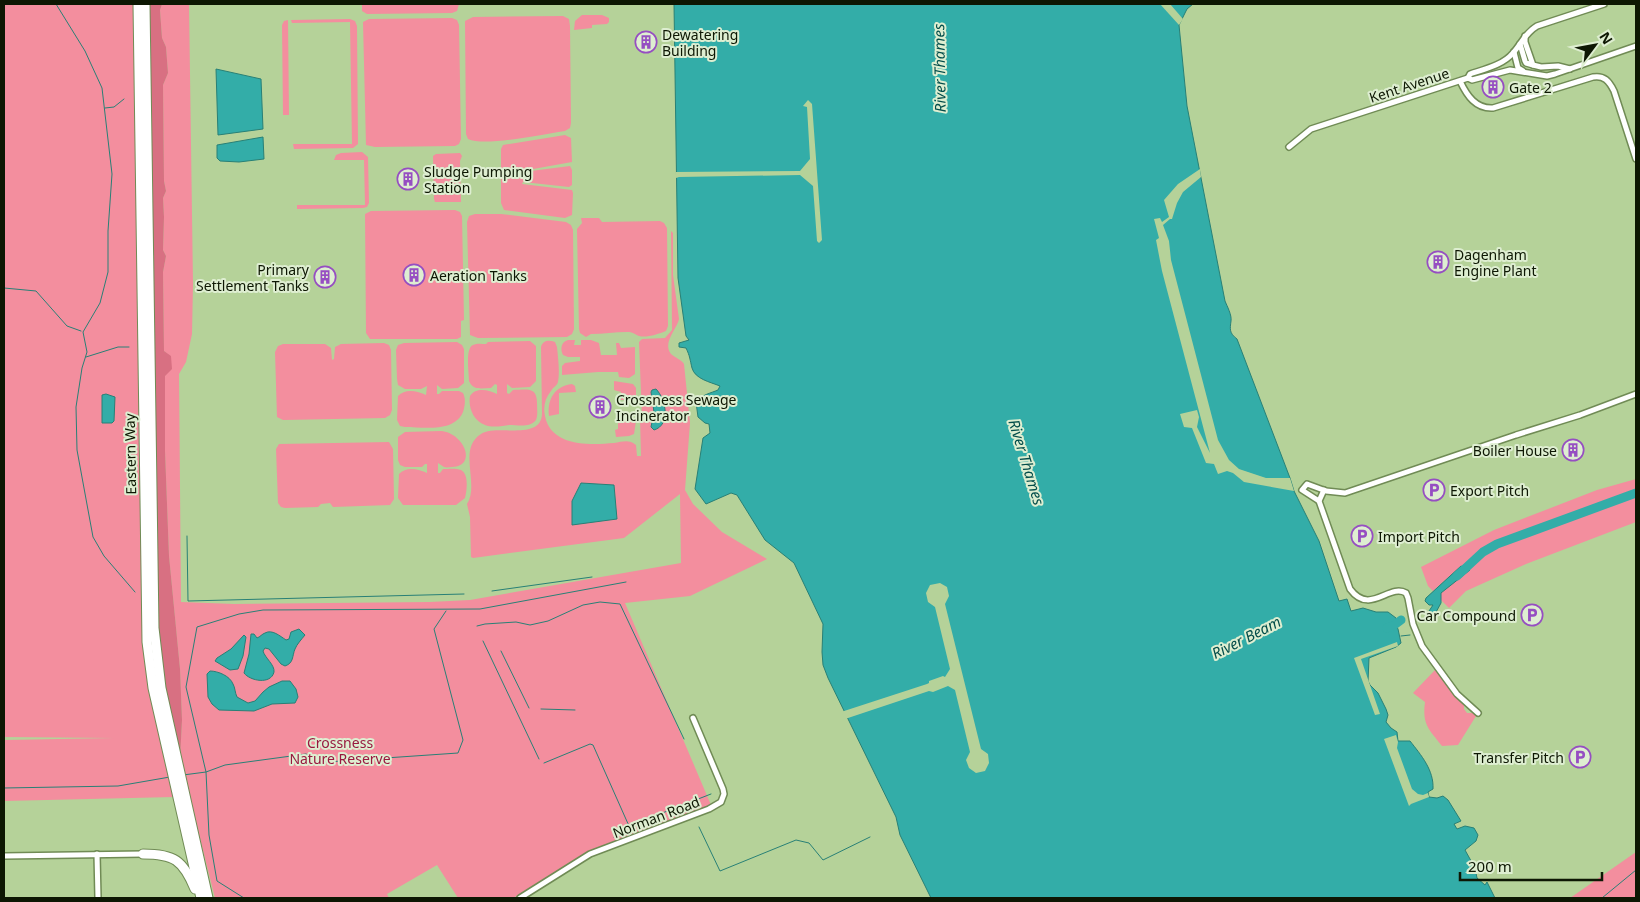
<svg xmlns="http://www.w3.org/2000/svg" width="1640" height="902" font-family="'Noto Sans',sans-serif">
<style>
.green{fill:#f38e9e}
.forest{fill:#d87082}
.water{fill:#33ada8;stroke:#288076}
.pier{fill:#b5d299}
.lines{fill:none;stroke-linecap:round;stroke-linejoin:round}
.stream{stroke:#288076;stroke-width:1}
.river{stroke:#33ada8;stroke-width:9}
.minor-casing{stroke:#708b55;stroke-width:8}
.primary-casing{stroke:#708b55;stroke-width:11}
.minor{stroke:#fff;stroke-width:5}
.primary{stroke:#fff;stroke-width:9}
.labels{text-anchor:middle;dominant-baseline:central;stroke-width:4;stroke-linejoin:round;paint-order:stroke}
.poi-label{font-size:14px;fill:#0d1703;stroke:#deeed1;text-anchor:start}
.street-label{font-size:14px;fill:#0d1703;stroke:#deeed1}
.park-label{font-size:14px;fill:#98193f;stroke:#deeed1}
.water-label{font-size:15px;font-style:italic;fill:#034d4a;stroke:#deeed1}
</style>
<rect width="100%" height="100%" fill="#b5d299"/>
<g class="green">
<path d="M4,4H134L144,641L148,689L174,797L4,801V740L114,738L4,737Z"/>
<path d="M162,4H189L193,284L192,334L186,362L179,374L181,602L234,604L430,602L470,600L681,563L680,494L624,538L473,558L471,557L470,517L467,504C480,484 457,449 481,434C497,424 541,441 542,414L541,347C543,340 549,340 555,342L557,347C558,358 560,371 558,382C557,386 553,387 551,391C545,398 543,407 545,416C551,447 590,445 614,443C622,442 629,439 636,445L637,456H641L640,418H642L639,342L642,339L665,338L672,330L671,231L673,233V275L679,319C677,329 662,343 671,354C675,358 681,359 684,364L690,423L685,490L693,504L722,532L767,559L690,596L625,603L711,805L582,859L513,898H458L437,865L387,894L389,898H215L180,759L182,720L180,669L169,556L165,451V376L171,357L164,351L163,272L166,256L163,250L164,217L163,198L166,191L164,181L163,85L168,73L166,47L162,38L160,10Z"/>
<path d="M362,4H459L457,11L452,13L367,14L362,11Z"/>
<path d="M582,15H602L609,18V22L607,24L592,25V28L574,30L575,21Z"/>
<path d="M563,16L569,19L570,26L571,123L570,128L565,131C544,134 485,147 468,139L466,134L465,21L473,17Z"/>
<path d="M452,18L457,20L459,25L461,139L459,144L455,146L375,147L366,145L363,22L369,19Z"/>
<path d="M350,19L355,21L357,26L358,144L353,148L294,149L293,144H352L350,22L292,23L291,20Z"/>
<path d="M288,20L289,115H283L282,25L284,21Z"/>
<path d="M565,135L571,138L572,162L522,171L523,172L570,166L572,170V185L569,187L523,182L522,184L572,190L573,193L572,215L565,218L504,210L501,203V149L503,145Z"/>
<path d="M362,152L368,157L369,203L367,207L363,208L297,209V205H365L364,160H334L336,155L341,153Z"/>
<path d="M460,153L462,156L460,161L461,202H435L434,199L433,156L436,154Z"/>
<path d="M455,210L460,212L462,216L464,320L461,321V337L457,339H370L366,333L365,214L371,211Z"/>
<path d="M475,214H501L566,222L571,225L573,230L574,329L572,334L567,337L478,338L470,335L467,222L469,216Z"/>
<path d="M581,218H599L602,222L660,221L664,223L667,228L668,326L666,331C658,334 647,338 639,336C634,334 633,332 627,332C615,332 603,334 591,334L586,337L580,333L579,329L577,229L582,223Z"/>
<path d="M568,340H575L574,345H581V340H591L599,343L601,355H617L616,343H619L621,348L635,347V374L629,378L619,377L618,372H598L562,375V366L565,363L580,361V357H568L563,355C560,349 561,342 568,340Z"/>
<path d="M530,341L536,346V381L530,387L512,388L507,384V393L509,394L513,390C526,390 537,386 537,403C537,409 538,415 536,420C530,428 518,425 509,425C503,426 492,428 485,425C473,421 468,407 470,396C476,387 489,390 497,394V385L495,384L491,388C482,388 473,391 469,381C469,373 465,348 473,345C477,343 482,344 486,344L488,342Z"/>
<path d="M457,342L462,345L464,349V383L458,388L442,389L437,385V394H439L442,391H459L463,393C466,399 465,406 463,412C454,433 423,427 405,427L400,426L397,420L398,396C405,388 418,391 426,395L427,386L421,389H405L398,385L397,379L396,350L398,345L404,343Z"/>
<path d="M384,343L389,345L391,350L392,410L390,415L385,418L283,420L277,417L275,352L278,346L283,344H325L331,348L332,360L334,359L335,347L341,344Z"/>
<path d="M614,381L633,384L636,388V399L621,400V392L614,390Z"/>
<path d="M572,384L575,386L576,392L559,393V414L549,416C547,399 555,386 572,384Z"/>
<path d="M636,421L634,434L629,436L616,437L615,430L618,429V422Z"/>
<path d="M441,431C464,433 478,466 452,467C449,467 447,468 444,467C442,466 440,464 438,463V473H440L443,469C448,469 456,468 461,470C469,474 467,491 465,498L456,505H403L398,498L399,474C406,466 419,469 427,473V464H425L422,467H405L400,465L398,460V437L405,432Z"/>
<path d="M389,442L393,449L394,499L390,505L333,507L330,503L321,504L318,507L285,508L281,507L278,503L276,449L279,444Z"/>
<path d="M1636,479V522L1526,564L1466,591L1449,608L1441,600V593L1469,570L1461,566L1433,591L1428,586L1421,567L1494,530L1597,490Z"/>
<path d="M1435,670L1453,693L1464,704V709L1467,713H1473L1476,716L1458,745L1442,746C1429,729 1422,725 1425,702L1413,693Z"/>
<path d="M1636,852V898H1570L1573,896Z"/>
</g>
<path class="forest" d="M148,4H162L160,10L162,38L166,47L168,73L163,85L164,181L166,191L163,198L164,217L163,250L166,256L163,272L164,351L171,356L172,369L165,376V451L169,556L180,669L182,720L180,759L163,684L157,629Z"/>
<g class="water">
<path d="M674,4H1193L1187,9L1179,25L1187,106L1225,301C1227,306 1232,315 1231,321C1230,329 1229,333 1237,339L1290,478L1294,491L1319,541L1339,601L1347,599L1351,611L1363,608L1376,612H1388L1396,618L1397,620L1394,622L1398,629L1401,643L1396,647L1369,658L1368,681L1370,685L1378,693L1386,709L1388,715L1386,722L1391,728L1397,732L1398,741H1410C1421,755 1434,770 1433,789L1428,792L1429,797L1437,798L1443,796L1448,800L1461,821L1454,824L1457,829L1465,826L1474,828L1478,835L1476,841L1465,850L1475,868L1477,878L1485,885L1487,882L1495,898H931L900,835L896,817L828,678L823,665L822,652L823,624L794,563L765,540L737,495L731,493L706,504L695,489L703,438L710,433L709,424L705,423L698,417L696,402C701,395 711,393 718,390L720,386C710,382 695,379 692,368C690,360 690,356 686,348L679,347V343L689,340L686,336L678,278Z"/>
<path d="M216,69L261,79L263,129L218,135Z"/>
<path d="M263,137L264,159L239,162L220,161L217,158V145Z"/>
<path d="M656,389C666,399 671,425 654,430L651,427L654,412L651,392L652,390Z"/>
<path d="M106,394L115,397L114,421L112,423H102V395Z"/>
<path d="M581,483L614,485L617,519L572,525V501Z"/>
<path d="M1461,566L1470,570L1441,593V603L1435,614L1429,611L1433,605H1429L1425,601L1426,598Z"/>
<path d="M299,629L305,635C301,640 297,644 295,649C292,656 294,663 285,666L281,664L269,649L265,648L263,651C265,658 275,665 274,672C271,685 250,681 244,673L249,654L251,634H254L257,638C260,637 262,634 265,633C272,629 280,636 286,640L289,639L291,632Z"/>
<path d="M244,635L246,637L243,656L238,669L230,670L215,661L217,658L231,649Z"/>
<path d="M210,671C218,671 230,676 233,684C235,687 235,693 237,697L248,703L255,701L263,692L269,687L282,681H290L296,689L298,697L295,703L272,704L254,711L219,710L212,704L208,697L207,674Z"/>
</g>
<g class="pier">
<path d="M1160,4H1170L1183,19L1179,25Z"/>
<path d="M808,100L812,104L822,240L819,243L817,241L813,186L800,175L679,177L676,178V172L800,171L810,159L807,107L803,106Z"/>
<path d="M1200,169L1201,177L1183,192L1177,203L1172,219H1170L1163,225L1169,241L1171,260L1218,440L1229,460L1239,469L1266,478H1290L1294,491L1244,482L1233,473L1227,471L1218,474L1214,464L1206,463L1192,428L1184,427L1180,414L1197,410L1199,417L1197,427L1210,453L1162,271L1156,240L1159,238L1154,219L1160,218L1162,222L1169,217L1164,200L1178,184Z"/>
<path d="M940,583L947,587L949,596L945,604L981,749L988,754L989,763L985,771L976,773L969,768L966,760L970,752L955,690L948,686L933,692L929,691L845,719L841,712L927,684L929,683V681L943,676L945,677L950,669L935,607L928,602L926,593L930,585Z"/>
<path d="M1397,642L1398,646L1361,659L1380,714L1375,715L1354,658Z"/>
<path d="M1396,735L1398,742L1397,748L1412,789L1418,794L1423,795L1428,793L1429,797L1411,804L1409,806L1384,739Z"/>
</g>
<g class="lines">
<g class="stream">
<path d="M56,4L85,51L102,88L112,174L108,231V272L100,303L83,332L87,352L82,368L76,407L77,450L93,537L104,556L135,592"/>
<path d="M105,108L114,107L124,99"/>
<path d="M4,288L36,291L67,326L81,331"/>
<path d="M86,357L118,347H129"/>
<path d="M187,536L188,601L464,594"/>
<path d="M492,591L592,577"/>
<path d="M477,626L485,624L516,622L530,625L548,621L583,605L600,602L620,604L684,739"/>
<path d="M1401,636L1410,635"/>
<path d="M483,641L539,759"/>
<path d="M501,651L529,708"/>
<path d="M541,709L575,710"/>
<path d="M544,763L590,744L593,745L629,826"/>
<path d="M183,775L206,772L225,765L306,754L327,762L458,753L463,740L434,629L446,611"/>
<path d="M4,788L118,786L170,777"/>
<path d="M699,827L720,871L796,840L809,843L823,860L870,837"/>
<path d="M614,837L629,826L711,794"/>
<path d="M244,898L217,881L209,835L206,772L186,687L197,627L239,614L263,610L480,609L626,582"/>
<path d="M1602,898L1636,870"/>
</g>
<g class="river">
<path d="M1457,576L1483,552L1497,544L1636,493"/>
<path d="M1387,628L1393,626L1401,620"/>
</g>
<g class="minor-casing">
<g id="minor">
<path d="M1525,36V42L1533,65L1541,67L1558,66L1570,69"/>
<path d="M1520,44L1525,61L1526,63L1533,65"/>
<path d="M1514,52L1518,68L1523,71"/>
<path d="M1468,78L1470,74C1485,69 1503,65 1513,53C1522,43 1525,33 1537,26L1604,4"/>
<path d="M1460,81C1467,96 1476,109 1493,108L1593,77C1604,75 1609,81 1614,91L1636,159"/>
<path d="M1289,147L1311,129L1468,78L1472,80L1510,70L1547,76L1555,74L1636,46"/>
<path d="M1324,490L1319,501L1350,589C1370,616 1389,583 1406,593L1408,598L1413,624L1422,646L1457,694L1478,713"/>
<path d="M1319,501L1302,490L1307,484L1326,491L1345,493L1516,435L1580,415L1636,394"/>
<path d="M97,854L98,898"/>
<path d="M4,856L143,854"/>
<path d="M520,898L590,854L709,809L721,802L724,794L723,789L693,718"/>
</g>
</g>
<g class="primary-casing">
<g id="primary">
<path d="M138,4L147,642L153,688L201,898"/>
<path d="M145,4L154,628L161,688L208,898"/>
<path d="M143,854C174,854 183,860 195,889"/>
</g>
</g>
<use href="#minor" class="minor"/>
<use href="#primary" class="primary"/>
</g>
<defs>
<g id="building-ring" transform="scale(1.125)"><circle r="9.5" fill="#deeed1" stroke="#964ec2" stroke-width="1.5"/><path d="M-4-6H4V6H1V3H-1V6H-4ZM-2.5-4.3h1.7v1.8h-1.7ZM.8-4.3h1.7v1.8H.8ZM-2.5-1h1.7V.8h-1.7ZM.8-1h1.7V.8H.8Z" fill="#964ec2"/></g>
<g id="parking-ring" transform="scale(1.125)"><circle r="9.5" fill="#deeed1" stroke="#964ec2" stroke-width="1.5"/><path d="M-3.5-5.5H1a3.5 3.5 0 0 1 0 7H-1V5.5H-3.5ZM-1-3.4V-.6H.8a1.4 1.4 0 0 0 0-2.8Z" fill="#964ec2"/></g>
</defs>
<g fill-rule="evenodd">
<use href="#building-ring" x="646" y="42"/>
<use href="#building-ring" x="1493" y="87"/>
<use href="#building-ring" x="408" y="179"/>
<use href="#building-ring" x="1438" y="262"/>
<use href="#building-ring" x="414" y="275"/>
<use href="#building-ring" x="325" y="277"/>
<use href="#building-ring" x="600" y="407"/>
<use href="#building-ring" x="1573" y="450"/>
<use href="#parking-ring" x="1434" y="490"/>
<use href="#parking-ring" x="1362" y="536"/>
<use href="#parking-ring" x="1532" y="615"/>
<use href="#parking-ring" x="1580" y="757"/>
</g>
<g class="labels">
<g class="poi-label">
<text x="662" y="34">Dewatering<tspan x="662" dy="16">Building</tspan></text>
<text x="1509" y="87">Gate 2</text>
<text x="424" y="171">Sludge Pumping<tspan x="424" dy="16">Station</tspan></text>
<text x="1454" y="254">Dagenham<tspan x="1454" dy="16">Engine Plant</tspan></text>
<text x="309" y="269" text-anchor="end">Primary<tspan x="309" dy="16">Settlement Tanks</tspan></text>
<text x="430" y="275">Aeration Tanks</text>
<text x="616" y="399">Crossness Sewage<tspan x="616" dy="16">Incinerator</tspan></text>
<text x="1557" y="450" text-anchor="end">Boiler House</text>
<text x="1450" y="490">Export Pitch</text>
<text x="1378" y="536">Import Pitch</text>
<text x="1516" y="615" text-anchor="end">Car Compound</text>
<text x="1564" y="757" text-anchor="end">Transfer Pitch</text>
</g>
<g class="street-label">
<text transform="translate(1409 85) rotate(-18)">Kent Avenue</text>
<text transform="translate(130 454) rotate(-91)">Eastern Way</text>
<text transform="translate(656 817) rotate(-21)">Norman Road</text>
</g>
<g class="park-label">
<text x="340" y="742">Crossness<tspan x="340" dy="16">Nature Reserve</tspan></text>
</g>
<g class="water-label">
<text transform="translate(939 68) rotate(-91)">River Thames</text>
<text transform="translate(1027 462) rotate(73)">River Thames</text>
<text transform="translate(1246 637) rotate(-27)">River Beam</text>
</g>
</g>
<rect width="1640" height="902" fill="none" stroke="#0d1703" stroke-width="10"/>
<g transform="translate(1595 45) rotate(58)" stroke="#deeed1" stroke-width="4" paint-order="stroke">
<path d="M0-4L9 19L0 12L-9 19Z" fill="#0d1703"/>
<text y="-8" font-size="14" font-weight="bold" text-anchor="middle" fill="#0d1703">N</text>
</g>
<path d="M1460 872v8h142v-8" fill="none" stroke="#0d1703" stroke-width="2.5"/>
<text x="1468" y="872" font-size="15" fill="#0d1703" stroke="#deeed1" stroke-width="4" paint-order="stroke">200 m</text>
</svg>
